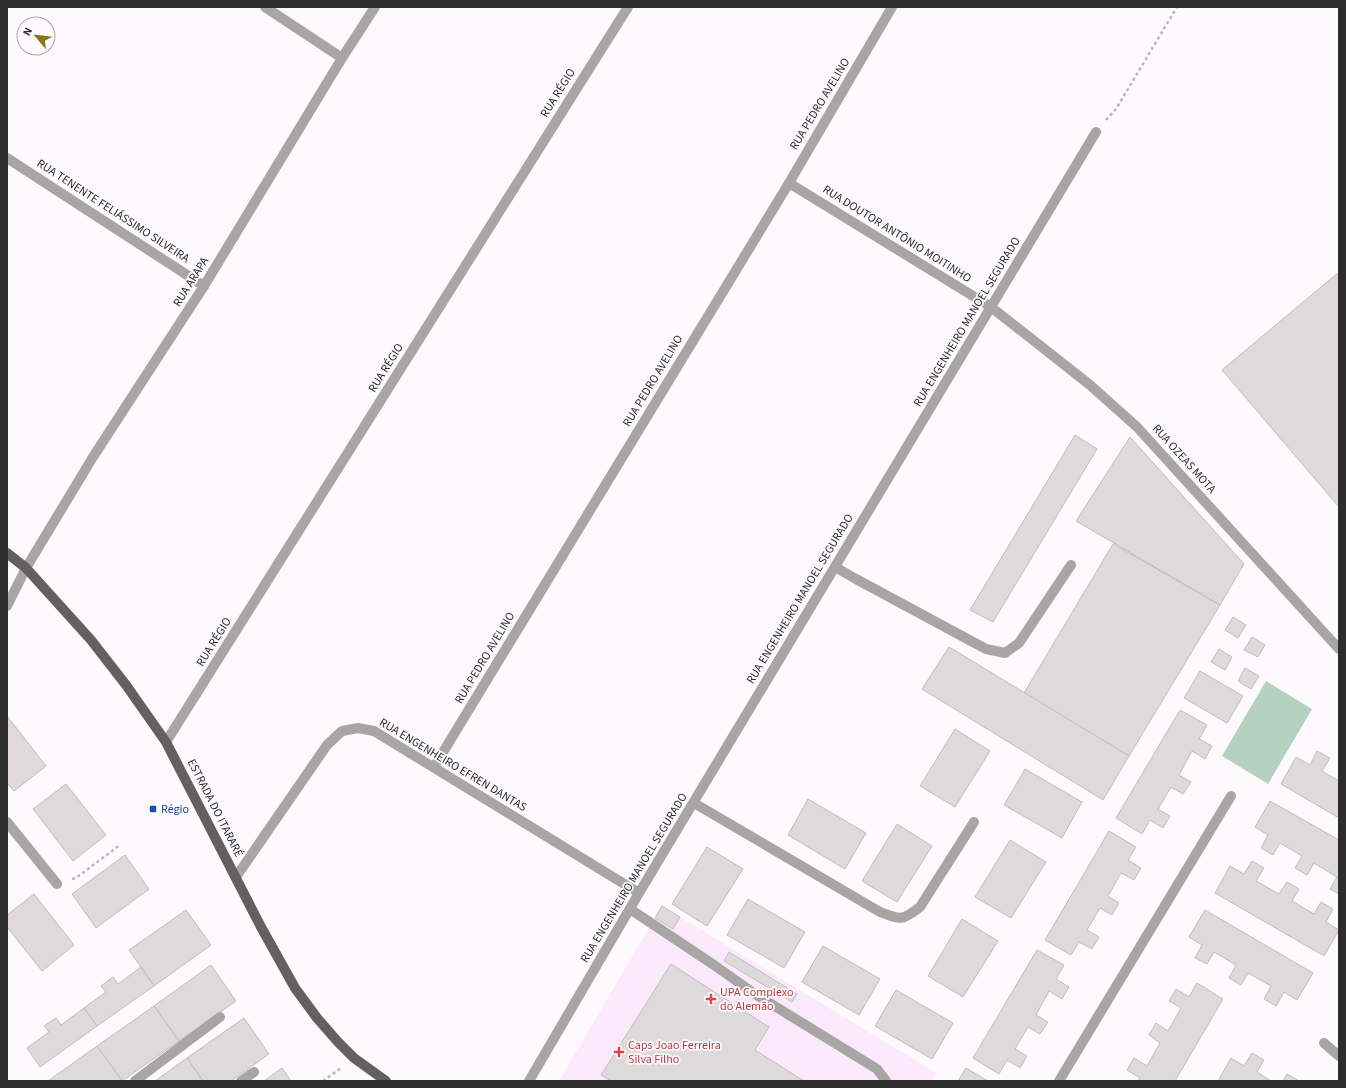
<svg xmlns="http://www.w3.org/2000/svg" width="1346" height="1088" font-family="'Source Sans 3',sans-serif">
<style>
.medical{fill:#fceafc}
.green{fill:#b5d1c0}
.building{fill:#dedadc;stroke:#c0bdbe}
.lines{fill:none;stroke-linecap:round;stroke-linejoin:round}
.path{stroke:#b7b6b8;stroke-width:2.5;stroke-dasharray:3 3;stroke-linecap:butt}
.lane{stroke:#a7a6a5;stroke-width:10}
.street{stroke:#a7a6a5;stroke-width:10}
.primary{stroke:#62615f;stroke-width:10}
.transit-dot{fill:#1a4fb4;stroke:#fcfafd;stroke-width:1.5}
.health-dot{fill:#e0444e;stroke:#fcfafd;stroke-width:1.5}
.labels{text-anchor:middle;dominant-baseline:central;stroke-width:3.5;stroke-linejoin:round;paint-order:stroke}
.street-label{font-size:12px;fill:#2e2d2e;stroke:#fcfafd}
.transit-label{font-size:12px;fill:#164399;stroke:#fcfafd;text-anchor:start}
.health-label{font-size:12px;fill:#be3a42;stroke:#fcfafd;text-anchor:start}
</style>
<rect width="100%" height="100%" fill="#fcfafd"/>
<path class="medical" d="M662,906L936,1073L932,1081H559Z"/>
<path class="green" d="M1266,681L1312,709L1268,784L1222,756Z"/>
<g class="building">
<path d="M1339,272V507L1222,370Z"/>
<path d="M1075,435L1097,449L993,622L970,610Z"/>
<path d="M1130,437L1244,564L1220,605L1076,521Z"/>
<path d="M1113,544L1220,605L1129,756L1024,693Z"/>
<path d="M1233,617L1246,625L1238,638L1225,630Z"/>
<path d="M1252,637L1265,645L1258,657L1244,650Z"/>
<path d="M949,647L1129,756L1103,800L922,689Z"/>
<path d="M1219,649L1232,657L1225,670L1211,662Z"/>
<path d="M1245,668L1259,676L1251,689L1238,681Z"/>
<path d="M1200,671L1243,696L1227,723L1184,698Z"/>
<path d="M1180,710L1207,725L1199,739L1212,746L1205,759L1192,751L1179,775L1191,782L1183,794L1171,787L1158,809L1170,816L1163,828L1150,820L1142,834L1116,818Z"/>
<path d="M7,716L46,766L14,791L7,783Z"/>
<path d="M955,729L990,751L955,807L920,786Z"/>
<path d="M1317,751L1330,758L1322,771L1339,781V818L1281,784L1296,757L1310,765Z"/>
<path d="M1025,769L1082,802L1062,838L1004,805Z"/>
<path d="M66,784L106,835L73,861L33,809Z"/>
<path d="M808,799L866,833L845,869L788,835Z"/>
<path d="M1270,801L1339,840V894L1330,889L1337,877L1314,863L1307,875L1295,868L1302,856L1280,843L1273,855L1261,848L1268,835L1255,827Z"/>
<path d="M897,824L932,846L897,902L862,881Z"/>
<path d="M1109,831L1136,847L1128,860L1141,868L1134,880L1121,873L1108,896L1119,903L1112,915L1100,908L1087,930L1099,937L1092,949L1079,942L1071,955L1045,940Z"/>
<path d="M1010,840L1046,862L1011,918L975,897Z"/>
<path d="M707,847L743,869L707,926L672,904Z"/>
<path d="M125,855L149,889L96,928L72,894Z"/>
<path d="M1252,861L1264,868L1256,881L1279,894L1287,882L1299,889L1292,901L1314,914L1321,902L1333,909L1326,922L1339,930L1324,956L1215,893L1230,866L1244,874Z"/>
<path d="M34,894L74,945L42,971L7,927V915Z"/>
<path d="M748,899L805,932L784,968L727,935Z"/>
<path d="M662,906L680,917L673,929L655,918Z"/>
<path d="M186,910L211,945L154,986L129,950Z"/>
<path d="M1205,910L1313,973L1297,1000L1284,992L1276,1006L1264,999L1271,986L1248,973L1241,985L1229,978L1236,965L1214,952L1207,964L1195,958L1202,945L1189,937Z"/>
<path d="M962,919L998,941L963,997L928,976Z"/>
<path d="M823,946L880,979L859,1015L802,982Z"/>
<path d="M1037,950L1064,965L1056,979L1069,987L1062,999L1049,991L1036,1015L1048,1022L1040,1034L1028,1027L1015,1049L1027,1056L1020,1068L1007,1060L999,1074L973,1058Z"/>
<path d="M729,952L797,994L792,1002L724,961Z"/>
<path d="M671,964L769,1027L755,1050L804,1081H611L601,1075Z"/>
<path d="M211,965L236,1001L179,1041L154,1006Z"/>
<path d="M141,967L154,986L97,1026L84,1008L106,992L101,986L113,977L118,984Z"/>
<path d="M1197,983L1223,999L1175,1081H1138L1140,1078L1127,1070L1134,1058L1147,1066L1160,1043L1149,1035L1156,1023L1168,1031L1181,1008L1169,1001L1176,989L1189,997Z"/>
<path d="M896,990L953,1023L932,1059L875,1026Z"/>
<path d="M154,1006L179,1041L122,1081L97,1046Z"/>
<path d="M84,1008L97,1026L40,1067L27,1048L49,1032L44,1026L56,1018L61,1025Z"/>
<path d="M244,1018L269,1054L231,1081H203L187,1058Z"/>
<path d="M97,1046L122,1081H48Z"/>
<path d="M1252,1053L1264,1060L1257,1072L1271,1081H1218L1231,1058L1244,1066Z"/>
<path d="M187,1058L203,1081H155Z"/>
<path d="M282,1068L291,1081H264Z"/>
<path d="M966,1068L988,1081H958Z"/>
<path d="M1287,1074L1299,1081H1283Z"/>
</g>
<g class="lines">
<g class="path">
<path d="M1106,120L1116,109L1177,7"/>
<path d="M72,879L76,878L120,845"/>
<path d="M323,1081L341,1068"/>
</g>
<g class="lane">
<path d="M835,567L856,579L986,649L1005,653L1019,643L1071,565"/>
<path d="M630,909L714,965L755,994L877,1069L886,1081"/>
<path d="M1324,1043L1339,1056"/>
<path d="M1059,1081L1231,796"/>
</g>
<g class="street">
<path d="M265,7L342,58"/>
<path d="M7,158L204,286"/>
<path d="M789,183L991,307L1090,385L1137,427L1339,649"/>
<path d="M7,606L26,568L93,457L204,286L342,58L375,7"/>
<path d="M166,742L628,7"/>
<path d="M434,767L789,183L892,7"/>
<path d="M694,803L880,912C901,920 902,921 920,907L974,822"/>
<path d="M7,822L57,884"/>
<path d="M236,877L327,745L342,731L358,728L374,731L639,893"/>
<path d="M135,1081L220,1017"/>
<path d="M241,1081L254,1072"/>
<path d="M529,1081L639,893L1096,132"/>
</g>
<path class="primary" d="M7,553L26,568L91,640L126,685L166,742L261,927L295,988L317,1018L338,1042L354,1058L386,1081"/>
</g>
<rect class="transit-dot" x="149" y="805" width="8" height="8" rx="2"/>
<g class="health-dot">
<path d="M709 993h4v4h4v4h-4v4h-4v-4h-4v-4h4z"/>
<path d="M617 1046h4v4h4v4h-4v4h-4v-4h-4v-4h4z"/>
</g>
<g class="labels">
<g class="street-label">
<text transform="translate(558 93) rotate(-58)">RUA RÉGIO</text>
<text transform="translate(820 104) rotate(-59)">RUA PEDRO AVELINO</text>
<text transform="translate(113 211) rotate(33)">RUA TENENTE FELIÁSSIMO SILVEIRA</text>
<text transform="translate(897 234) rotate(32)">RUA DOUTOR ANTÔNIO MOITINHO</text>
<text transform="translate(191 282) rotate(-58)">RUA ARAPA</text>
<text transform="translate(967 322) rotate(-59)">RUA ENGENHEIRO MANOEL SEGURADO</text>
<text transform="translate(386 368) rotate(-58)">RUA RÉGIO</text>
<text transform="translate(653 381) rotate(-59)">RUA PEDRO AVELINO</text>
<text transform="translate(1184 459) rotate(48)">RUA OZEAS MOTA</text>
<text transform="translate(800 599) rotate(-59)">RUA ENGENHEIRO MANOEL SEGURADO</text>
<text transform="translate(214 642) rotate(-58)">RUA RÉGIO</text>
<text transform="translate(485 658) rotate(-59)">RUA PEDRO AVELINO</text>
<text transform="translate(453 765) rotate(31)">RUA ENGENHEIRO EFREN DANTAS</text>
<text transform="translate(215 808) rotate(63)">ESTRADA DO ITARARÉ</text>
<text transform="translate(634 878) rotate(-59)">RUA ENGENHEIRO MANOEL SEGURADO</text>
</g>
<g class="transit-label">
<text x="161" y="809">Régio</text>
</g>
<g class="health-label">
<text x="720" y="992">UPA Complexo<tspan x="720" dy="14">do Alemão</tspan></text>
<text x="628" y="1045">Caps Joao Ferreira<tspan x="628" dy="14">Silva Filho</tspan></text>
</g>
</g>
<rect width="1346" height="1088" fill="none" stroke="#2e2d2e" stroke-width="16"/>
<g transform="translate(36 36) rotate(298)"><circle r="19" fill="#fcfafd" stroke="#aaa8aa"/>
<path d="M0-3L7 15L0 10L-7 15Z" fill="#83771b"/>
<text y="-6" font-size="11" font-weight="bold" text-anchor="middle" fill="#2e2d2e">N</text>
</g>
</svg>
